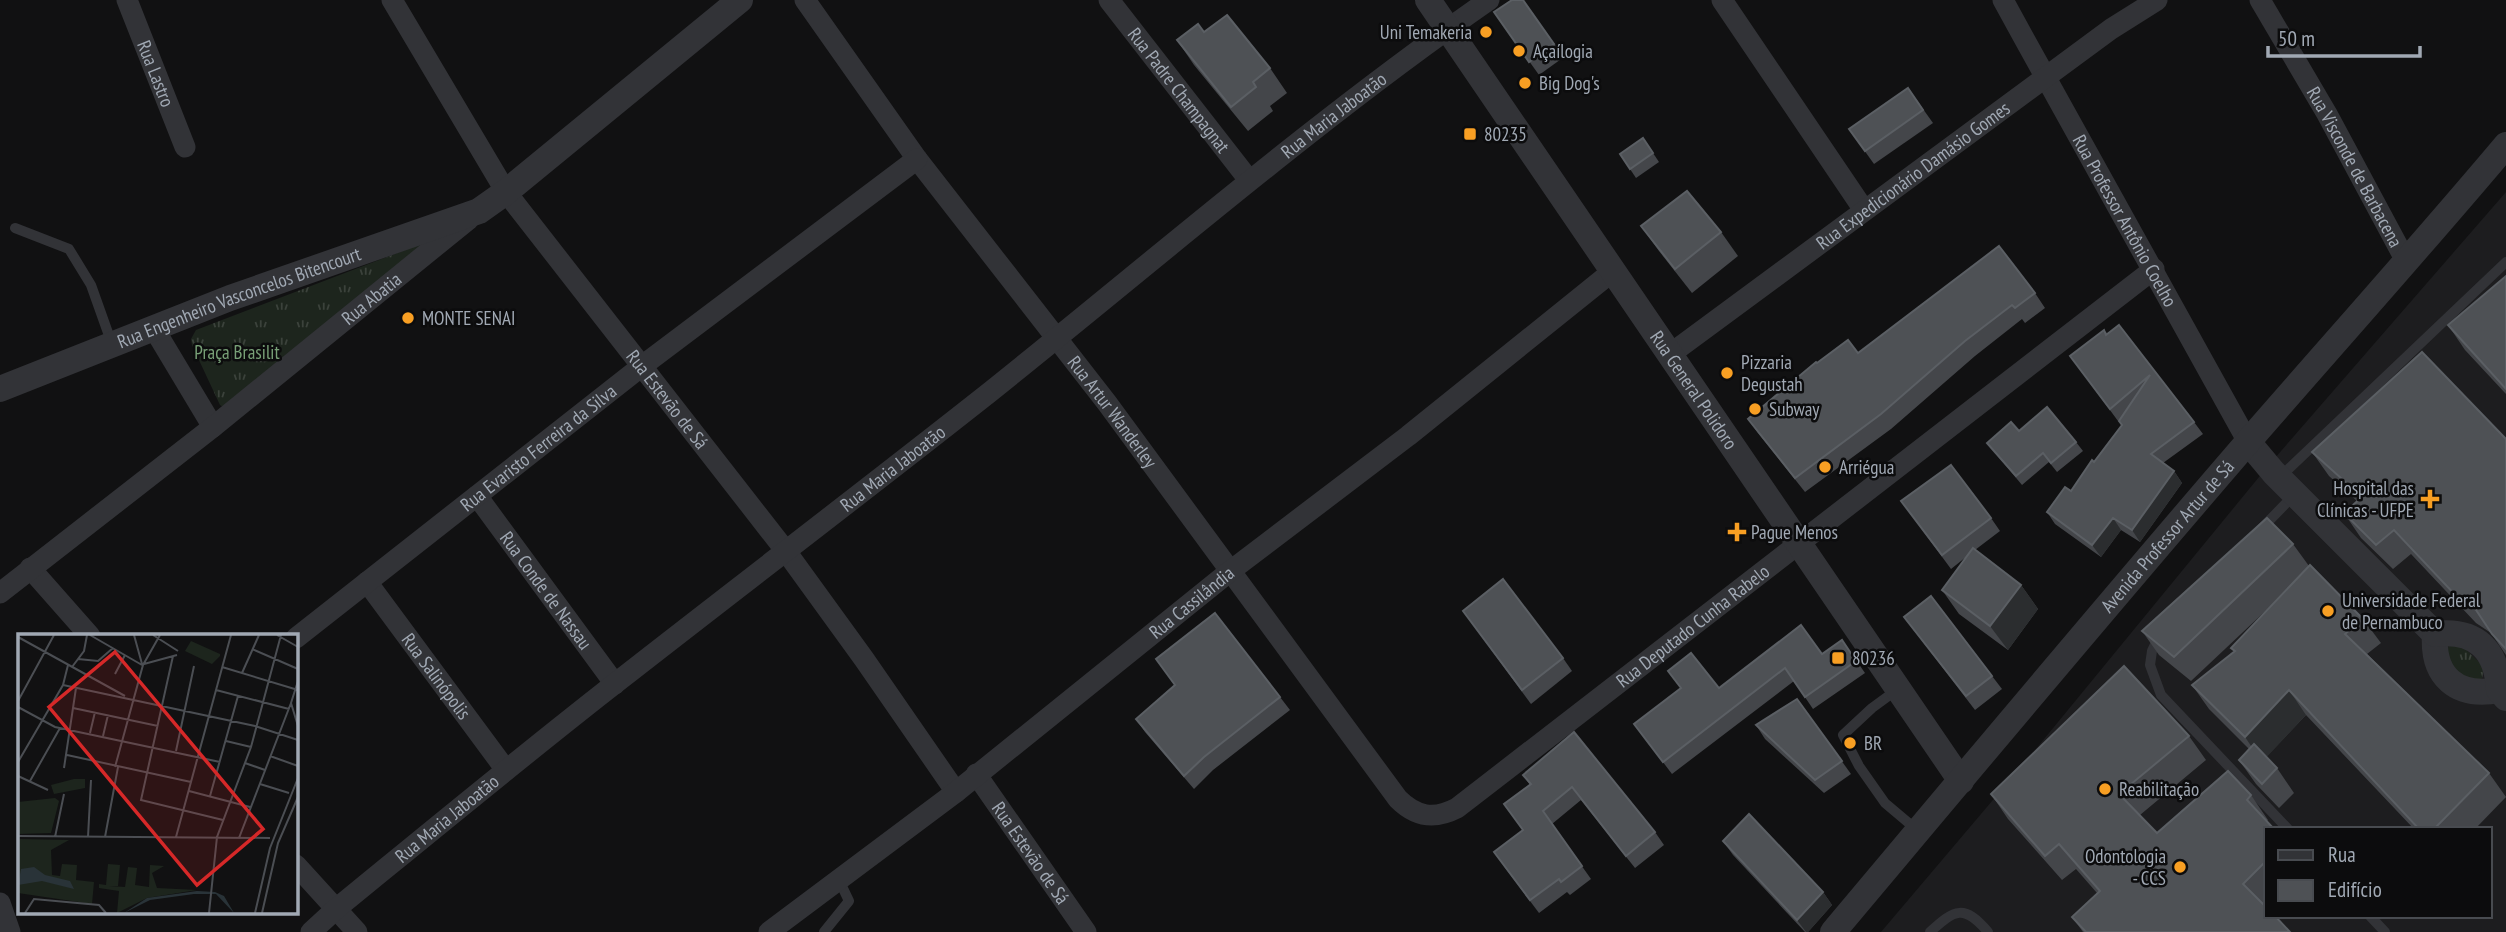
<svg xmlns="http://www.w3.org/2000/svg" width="2506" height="932" font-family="'PT Sans Narrow',sans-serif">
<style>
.built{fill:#1d1d1f;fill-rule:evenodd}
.grass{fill:url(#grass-tufts)}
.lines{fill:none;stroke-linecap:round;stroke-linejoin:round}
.service{stroke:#323337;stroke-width:10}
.minor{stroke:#323337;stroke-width:21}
.tertiary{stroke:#323337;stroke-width:26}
.wall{fill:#44464a}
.shaded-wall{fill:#2b2d2f}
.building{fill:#4e5155;stroke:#5b5f64;stroke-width:2}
.poi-dot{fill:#f89f23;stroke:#0c0c0d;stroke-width:2.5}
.labels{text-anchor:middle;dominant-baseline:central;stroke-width:5;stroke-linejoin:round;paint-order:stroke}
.poi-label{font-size:19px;fill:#a1a9b4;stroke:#0c0c0d;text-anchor:start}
.street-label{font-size:19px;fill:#a1a9b4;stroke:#0c0c0d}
.park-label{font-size:19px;fill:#78a077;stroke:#0c0c0d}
.inset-road{fill:none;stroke:#4b4e53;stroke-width:2}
.view{fill:#d62828;fill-opacity:0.15;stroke:#d62828;stroke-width:3.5}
.inset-edge{fill:none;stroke:#a1a9b4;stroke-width:3.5}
</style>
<defs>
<pattern id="grass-tufts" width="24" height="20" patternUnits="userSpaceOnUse" patternTransform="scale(1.75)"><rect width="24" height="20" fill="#1d251d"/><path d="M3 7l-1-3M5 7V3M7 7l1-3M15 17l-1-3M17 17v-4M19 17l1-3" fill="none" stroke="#3b423b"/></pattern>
</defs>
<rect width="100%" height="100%" fill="#111112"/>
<path class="built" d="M2506,192V932H1881L2031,755L2268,466ZM2266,829H2490V916H2266Z"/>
<g class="grass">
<path d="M426,242L223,407L220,405L192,345L191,339L196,330Z"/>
<path d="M2460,644L2484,667L2482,679L2464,680L2443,656L2449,646Z"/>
</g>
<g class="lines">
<g class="service">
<path d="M15,228L69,249L91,285L112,344"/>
<path d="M2279,478L2506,262"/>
<path d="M2261,529L2295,494"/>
<path d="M2160,634L2152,651L2150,665L2161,695L2288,829"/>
<path d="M1898,689L1872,708L1843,735L1859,766L1885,803L1917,830"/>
<path d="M2370,916L2385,932"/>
<path d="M824,932L849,901L839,880"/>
<path d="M1930,932C1955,909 1964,904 1988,932"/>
</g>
<g class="minor">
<path id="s1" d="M127,0L185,147"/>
<path id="s2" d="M392,0L506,192L785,550L864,659L956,792"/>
<path id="s3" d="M805,0L917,159L1107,403L1398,799C1416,817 1434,820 1457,808L2154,269"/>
<path id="s4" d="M1109,0L1249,180"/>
<path d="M1722,0L1864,210"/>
<path id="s5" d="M2003,0C2084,148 2167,295 2248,442"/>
<path id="s6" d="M2260,0L2327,114L2407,263"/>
<path d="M153,327L213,427"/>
<path id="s7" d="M1669,355L2111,29L2157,0"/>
<path id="s8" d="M477,496L615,684"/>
<path d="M30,568L90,636"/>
<path id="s9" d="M367,582L506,770"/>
<path id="s10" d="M0,593L213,427L469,219"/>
<path id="s11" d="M296,638L642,366L917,159"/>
<path id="s12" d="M976,774L1086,932"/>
<path d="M296,865L357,932"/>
<path d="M0,903L10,932"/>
<path id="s13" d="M311,932L336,909C429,833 522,756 617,682C741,585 866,490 990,392C1155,260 1315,121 1489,0"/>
<path id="s14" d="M769,932L956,792L1229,572L1408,436L1613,271"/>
</g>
<g class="tertiary">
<path id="s15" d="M1428,0L1961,781"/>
<path id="s16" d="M0,389L230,298L479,211L506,192L740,0"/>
<path d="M2248,442L2274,473L2435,634C2432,677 2457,698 2499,690"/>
<path d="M2435,634C2476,629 2497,650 2499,690L2506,698"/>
<path id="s17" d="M1833,932C1970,769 2107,605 2246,444C2333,344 2421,246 2506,145"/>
</g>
</g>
<g class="wall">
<path d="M1523,0L1564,57L1539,75L1494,12Z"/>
<path d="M1204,32L1270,68L1287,93L1270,106L1273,111L1248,131L1194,65L1177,40Z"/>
<path d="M1908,88L1933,123L1874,164L1849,129Z"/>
<path d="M1643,138L1659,162L1636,178L1620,154Z"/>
<path d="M1641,226L1721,232L1738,256L1692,293L1659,251Z"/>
<path d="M2506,276V394L2465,350L2448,325Z"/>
<path d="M2035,293L2045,308L2025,323L2022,319L1975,356L1891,429L1805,492L1758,433L1748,419L1817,363L1858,353Z"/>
<path d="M2104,330L2194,422L2203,434L2163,463L2174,471L2182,483L2140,542L2121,530L2101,557L2055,524L2047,512L2071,491L2122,425L2119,420L2118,421L2079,368Z"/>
<path d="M2019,431L2076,442L2083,451L2057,472L2049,462L2022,485L1987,443Z"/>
<path d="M2506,439V655L2491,633L2476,623L2411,554L2393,569L2361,538L2344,513L2357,501L2329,476L2312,452Z"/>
<path d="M1901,501L1991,518L2000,531L1975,550L2021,585L2038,609L2008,650L1959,614L1942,590L1966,557L1951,569Z"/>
<path d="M2293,544L2309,566L2363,619L2381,643L2367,654L2489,773L2506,797L2475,829H2414L2306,715L2266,757L2277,768L2294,793L2279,808L2256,784L2239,760L2249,749L2209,709L2192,685L2234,652L2231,648L2276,601L2191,681L2159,655L2142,631Z"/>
<path d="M1463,611L1563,658L1572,671L1531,704Z"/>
<path d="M1904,617L1992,676L2002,689L1975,710Z"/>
<path d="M1842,640L1865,673L1813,709L1794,681L1672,774L1634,724L1681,688L1668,671L1719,688L1822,654Z"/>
<path d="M1156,659L1280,697L1290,710L1213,770L1194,789L1145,732L1136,719L1175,685Z"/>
<path d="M1797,699L1851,774L1824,793L1765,739L1756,725Z"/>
<path d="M1574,732L1655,832L1664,845L1635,868L1581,800L1552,824L1591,879L1570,895L1567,892L1539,913L1503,865L1523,830L1530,785L1523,775Z"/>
<path d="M2189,736L2206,760L2140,815L2157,833L2251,795L2268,820L2267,821L2266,829V902L2264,905L2290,932H2083L2072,917L2097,893L2076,869L2062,880L2008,819L1991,794Z"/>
<path d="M1723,841L1823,892L1832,905L1808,932H1805L1733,855Z"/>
</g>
<g class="shaded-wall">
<path d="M2174,471L2182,483L2140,542L2132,530Z"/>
<path d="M2113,518L2121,530L2101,557L2092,545Z"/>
<path d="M2021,585L2038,609L2008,650L1990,626Z"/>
<path d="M2289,690L2306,715L2262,762L2245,737Z"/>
<path d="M1823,892L1832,905L1808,932H1806L1797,920Z"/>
</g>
<g class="building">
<path d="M1512,0H1523L1554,44L1529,62L1494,12Z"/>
<path d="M1227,15L1270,68L1253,82L1256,87L1231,107L1177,40L1198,24L1204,32Z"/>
<path d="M1908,88L1923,110L1865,151L1849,129Z"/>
<path d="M1643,138L1653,153L1630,169L1620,154Z"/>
<path d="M1687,191L1721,232L1675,269L1641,226Z"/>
<path d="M1999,246L2035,293L2015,308L2012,305L1965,341L1881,414L1795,478L1748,419L1816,362L1817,363L1848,340L1858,353Z"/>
<path d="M2506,276V389L2448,325Z"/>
<path d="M2119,325L2194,422L2151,454L2174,471L2132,530L2113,518L2092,545L2047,512L2065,487L2071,491L2092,460L2094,462L2122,425L2119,421L2150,375L2110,409L2070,356L2104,330L2106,335Z"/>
<path d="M2422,352L2506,439V649L2492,634L2476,610L2459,599L2394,530L2376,545L2344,513L2362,497L2312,452Z"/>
<path d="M2047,407L2076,442L2051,463L2043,453L2016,476L1987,443L2011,422L2019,431Z"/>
<path d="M1951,465L1991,518L1942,555L1901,501Z"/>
<path d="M2267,518L2293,544L2174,657L2142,631Z"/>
<path d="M1973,548L2021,585L1990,626L1942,590Z"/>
<path d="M2310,565L2363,619L2345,634L2489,773L2434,829H2419L2289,690L2245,737L2192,685L2235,651L2231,648Z"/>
<path d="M1503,579L1563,658L1522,690L1463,611Z"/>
<path d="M1931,596L1992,676L1966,696L1904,617Z"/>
<path d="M1215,613L1280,697L1204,757L1184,776L1136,719L1175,685L1156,659Z"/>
<path d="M1801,625L1822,654L1842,640L1856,661L1805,697L1785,668L1663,762L1634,724L1681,688L1668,671L1691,653L1719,688Z"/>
<path d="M2124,666L2189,736L2119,794L2157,833L2228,771L2251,795L2247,800L2274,829H2266V861L2243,884L2266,907V916H2275L2290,932H2086L2072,917L2100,891L2059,844L2045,856L1991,794Z"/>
<path d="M1797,699L1842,761L1815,780L1756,725Z"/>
<path d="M1574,732L1655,832L1626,856L1572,787L1543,811L1582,866L1561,882L1559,879L1530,900L1494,852L1523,830L1504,804L1531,784L1523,775Z"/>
<path d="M2254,744L2277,768L2262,784L2239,760Z"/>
<path d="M1749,814L1823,892L1797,920L1723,841Z"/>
</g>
<g class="poi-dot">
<circle cx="1486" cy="32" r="7"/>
<circle cx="1519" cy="51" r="7"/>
<circle cx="1525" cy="83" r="7"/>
<rect x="1463" y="127" width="14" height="14" rx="3.5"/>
<circle cx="408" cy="318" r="7"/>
<circle cx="1727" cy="373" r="7"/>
<circle cx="1755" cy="409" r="7"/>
<circle cx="1825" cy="467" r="7"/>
<path d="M2426.5 488.5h7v7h7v7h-7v7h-7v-7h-7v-7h7z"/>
<path d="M1733.5 521.5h7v7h7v7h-7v7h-7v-7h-7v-7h7z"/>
<circle cx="2328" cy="611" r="7"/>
<rect x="1831" y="651" width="14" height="14" rx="3.5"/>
<circle cx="1850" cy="743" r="7"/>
<circle cx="2105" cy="789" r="7"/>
<circle cx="2180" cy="867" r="7"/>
</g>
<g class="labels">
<g class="poi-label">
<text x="1472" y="32" text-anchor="end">Uni Temakeria</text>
<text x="1533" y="51">Açaílogia</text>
<text x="1539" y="83">Big Dog's</text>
<text x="1484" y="134">80235</text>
<text x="422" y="318">MONTE SENAI</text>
<text x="1741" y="362">Pizzaria<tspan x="1741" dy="22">Degustah</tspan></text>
<text x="1769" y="409">Subway</text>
<text x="1839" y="467">Arriégua</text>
<text x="2414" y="488" text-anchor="end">Hospital das<tspan x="2414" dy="22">Clínicas - UFPE</tspan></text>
<text x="1751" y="532">Pague Menos</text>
<text x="2342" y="600">Universidade Federal<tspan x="2342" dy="22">de Pernambuco</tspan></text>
<text x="1852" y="658">80236</text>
<text x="1864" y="743">BR</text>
<text x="2119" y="789">Reabilitação</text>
<text x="2166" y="856" text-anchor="end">Odontologia<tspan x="2166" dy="22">- CCS</tspan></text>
</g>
<g class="street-label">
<text stroke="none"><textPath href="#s1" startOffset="79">Rua Lastro</textPath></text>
<text stroke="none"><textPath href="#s4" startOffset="114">Rua Padre Champagnat</textPath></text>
<text stroke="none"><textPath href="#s13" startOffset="1309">Rua Maria Jaboatão</textPath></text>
<text stroke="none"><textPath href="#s6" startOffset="192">Rua Visconde de Barbacena</textPath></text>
<text stroke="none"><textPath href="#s7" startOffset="303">Rua Expedicionário Damásio Gomes</textPath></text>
<text stroke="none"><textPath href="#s5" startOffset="252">Rua Professor Antônio Coelho</textPath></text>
<text stroke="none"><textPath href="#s16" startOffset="256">Rua Engenheiro Vasconcelos Bitencourt</textPath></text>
<text stroke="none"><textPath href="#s10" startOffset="474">Rua Abatia</textPath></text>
<text stroke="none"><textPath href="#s15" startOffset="472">Rua General Polidoro</textPath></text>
<text stroke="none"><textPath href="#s2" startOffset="486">Rua Estevão de Sá</textPath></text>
<text stroke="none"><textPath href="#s3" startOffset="514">Rua Artur Wanderley</textPath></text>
<text stroke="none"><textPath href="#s11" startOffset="308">Rua Evaristo Ferreira da Silva</textPath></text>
<text stroke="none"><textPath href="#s13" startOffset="744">Rua Maria Jaboatão</textPath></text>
<text stroke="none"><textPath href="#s17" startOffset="518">Avenida Professor Artur de Sá</textPath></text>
<text stroke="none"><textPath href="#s8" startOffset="117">Rua Conde de Nassau</textPath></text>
<text stroke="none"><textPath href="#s14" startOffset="536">Rua Cassilândia</textPath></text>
<text stroke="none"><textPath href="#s3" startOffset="1358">Rua Deputado Cunha Rabelo</textPath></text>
<text stroke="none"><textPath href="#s9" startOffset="117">Rua Salinópolis</textPath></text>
<text stroke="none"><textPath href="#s13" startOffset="177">Rua Maria Jaboatão</textPath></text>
<text stroke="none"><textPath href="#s12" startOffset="96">Rua Estevão de Sá</textPath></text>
</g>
<g class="park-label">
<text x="237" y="352">Praça Brasilit</text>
</g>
</g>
<g transform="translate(18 634)">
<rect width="280" height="280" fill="#111112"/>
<path d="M56,145H67V154L36,160L33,151ZM0,205L51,206L33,216L34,241L42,242L44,230L59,231L58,246L76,248L74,270L0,259ZM90,230L102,231L100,252H91L107,253L110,233L119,234L117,251L131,253L132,231L146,232L134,239L139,254L179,256L129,264L99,279L101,257L81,254V250L88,251Z" fill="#1d251d"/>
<path d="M173,7L202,20V22L194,30L167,17Z" fill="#1d251d"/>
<path d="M37,164L41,167L33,199L0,200V168Z" fill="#1d251d"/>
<path d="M16,233L27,241L52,247L56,255L24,247L0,251L3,235ZM179,257L197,258L206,262L216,279L198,260H176L132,266L106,279L129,264Z" fill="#293338"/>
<path class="inset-road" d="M72,1L124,31M116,1L124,30M135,1L160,17M259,1L280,13M0,3L107,62M234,15L280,35M155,22L123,166L205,186M60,25L80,27L95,14M126,30L159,21M54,33L66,17L69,1M204,33L280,56M224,39L241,1M97,40L107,21M280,47L273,69L280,92M45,51L237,92L280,106M198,56L271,75M0,67L36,1M0,73L37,93L202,128M55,74L140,92M72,99L77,78M85,102L90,81M208,107L233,113M158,117L176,32M49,121L173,148M252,122L280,132M0,128L45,51L50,31M227,129L247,136M97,133L125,31L142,1M46,134L58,54M0,142L30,156M12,147L42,94M242,150L271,159M171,157L232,173M192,162L220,62M0,202L252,204M37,203L46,160M70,203L73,146M87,203L100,133M158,203L213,1M221,204L273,69M7,279L16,265L81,271L88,279M191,279L199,203L233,113L263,1M237,279L252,214L280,144M244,279L260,209L280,163"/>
<path class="view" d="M97,18L245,195L179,251L31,73Z"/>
<rect width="280" height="280" class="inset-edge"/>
</g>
<rect x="2264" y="827" width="228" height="91" fill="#0c0c0d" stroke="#484b50" stroke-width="2"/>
<rect x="2278" y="850" width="35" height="10" fill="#323337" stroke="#484b50" stroke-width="2"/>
<text x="2328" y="862" font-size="21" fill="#a1a9b4">Rua</text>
<rect x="2278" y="880" width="35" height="21" fill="#4e5155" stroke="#484b50" stroke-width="2"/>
<text x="2328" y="897" font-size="21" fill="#a1a9b4">Edifício</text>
<path d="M2268 46v10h152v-10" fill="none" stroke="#a1a9b4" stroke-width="3.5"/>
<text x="2278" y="46" font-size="21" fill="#a1a9b4" stroke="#0c0c0d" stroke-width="5" paint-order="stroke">50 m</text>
</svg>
